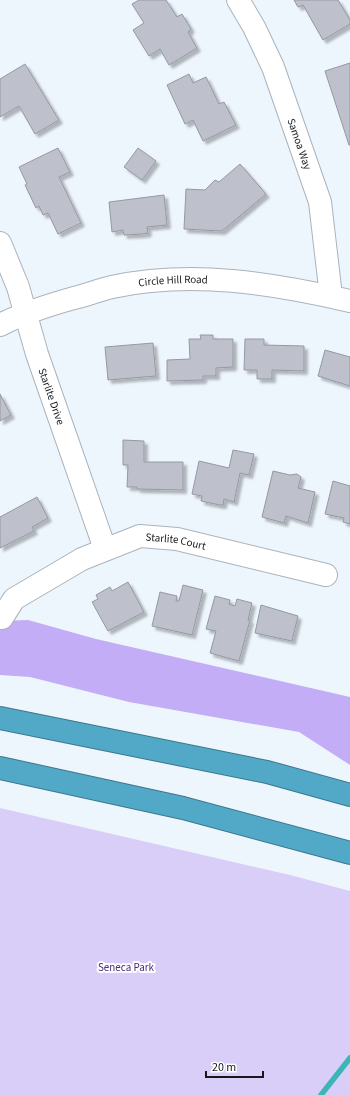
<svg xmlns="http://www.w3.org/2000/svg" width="350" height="1095" font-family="'Source Sans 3',sans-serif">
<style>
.green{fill:#d9cef8}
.forest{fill:#c3adf7}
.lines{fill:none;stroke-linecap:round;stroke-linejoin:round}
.stream{stroke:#3cb5b9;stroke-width:5.5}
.building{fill:#bec1cc;stroke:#9598a2;filter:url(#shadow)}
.minor-casing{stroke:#aab3bb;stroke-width:24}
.highway-casing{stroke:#3c778b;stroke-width:24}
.minor{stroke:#fff;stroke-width:22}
.highway{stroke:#51a9c7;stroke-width:22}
.labels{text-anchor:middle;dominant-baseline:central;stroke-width:4;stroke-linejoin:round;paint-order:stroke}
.street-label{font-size:11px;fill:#15191c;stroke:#fff}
.park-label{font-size:11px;fill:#4c2b7e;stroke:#fff}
</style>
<defs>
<filter id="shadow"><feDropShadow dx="3.5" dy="3.5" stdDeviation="1" flood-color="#0004"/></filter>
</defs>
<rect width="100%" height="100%" fill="#eef6fd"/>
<path class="green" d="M0,808L290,875L350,891V1095H0Z"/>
<path class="forest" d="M28,620L96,639L350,697V765L299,732L129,702L30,677L0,675V621Z"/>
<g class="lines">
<path class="stream" d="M321,1095L350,1058"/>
</g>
<g class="building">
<path d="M139,0H166L177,17L182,14L191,29L188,32L197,48L169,65L160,49L149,56L133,30L144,23L132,4Z"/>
<path d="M294,0H338L350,20V24L323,40L303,5L298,7Z"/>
<path d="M350,63V145H349L325,71Z"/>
<path d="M25,64L59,120L35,134L19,106L0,117V79Z"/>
<path d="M189,74L193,83L206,77L219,104L224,102L236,125L203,141L193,120L185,124L167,85Z"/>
<path d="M58,148L70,172L59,177L81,223L58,234L48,213L43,215L39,206L36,208L25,185L27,184L19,167Z"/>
<path d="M138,148L156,161L142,180L124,167Z"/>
<path d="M240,164L266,194L222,231L184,229L186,189L205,190L215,180L219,182Z"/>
<path d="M164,195L167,225L147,227L148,233L142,234L124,235L123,230L112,232L109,202Z"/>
<path d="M200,335H213V339H233V367L216,368V376H203V380L167,381V360L190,359L189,339H201Z"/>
<path d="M245,339H264V345L304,346V371L272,370V379H257V370H244Z"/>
<path d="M153,343L156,376L108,380L105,347Z"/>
<path d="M325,350L350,357V386L318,376Z"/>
<path d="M0,394L11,415L0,421Z"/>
<path d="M123,440L144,441V462H183V490L137,489V487H127L128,465H123Z"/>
<path d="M233,450L254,454L249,475L240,473L234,502L224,499L223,505H220L201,501L202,496L192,494L199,461L229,468Z"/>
<path d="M273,471L290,475L297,474L301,477L298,488L315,492L308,523L286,516L284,523L262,517Z"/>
<path d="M333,481L350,486V524L343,522L344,518L325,514Z"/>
<path d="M37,497L48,518L32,527L34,531L0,548V517Z"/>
<path d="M128,582L144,612L108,631L92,602L98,599L96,595L110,587L112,591Z"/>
<path d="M183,585L203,590L192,635L152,626L160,592L177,596L176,601H179Z"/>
<path d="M215,596L230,600L229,604L235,606L237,599L252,603L248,620H250L239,661L210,653L216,631L206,629Z"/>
<path d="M261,605L298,616L292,641L255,633Z"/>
</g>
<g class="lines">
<g class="minor-casing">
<g id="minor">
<path id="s1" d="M238,0L254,27L273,67L320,202L331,296"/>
<path id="s2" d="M0,243L18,287L37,354L105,549"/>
<path id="s3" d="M0,325C23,313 49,305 74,298C87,295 99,290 112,287C192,270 272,283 350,301"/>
<path id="s4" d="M0,618H2L14,599L82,559L140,536L177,539L326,575"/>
</g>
</g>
<g class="highway-casing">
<g id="highway">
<path d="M0,718L267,772L350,795"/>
<path d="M0,768L183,808L350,853"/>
</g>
</g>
<use href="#minor" class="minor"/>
<use href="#highway" class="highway"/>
</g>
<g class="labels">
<g class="street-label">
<text stroke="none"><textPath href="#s1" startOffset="157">Samoa Way</textPath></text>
<text stroke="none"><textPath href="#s3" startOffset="180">Circle Hill Road</textPath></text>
<text stroke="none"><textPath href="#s2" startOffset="162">Starlite Drive</textPath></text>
<text stroke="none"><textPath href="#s4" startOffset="202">Starlite Court</textPath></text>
</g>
<g class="park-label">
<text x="126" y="967">Seneca Park</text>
</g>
</g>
<path d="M206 1071v6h57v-6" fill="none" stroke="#15191c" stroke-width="2"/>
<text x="212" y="1071" font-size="12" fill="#15191c" stroke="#ffffff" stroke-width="3" paint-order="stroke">20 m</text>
</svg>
